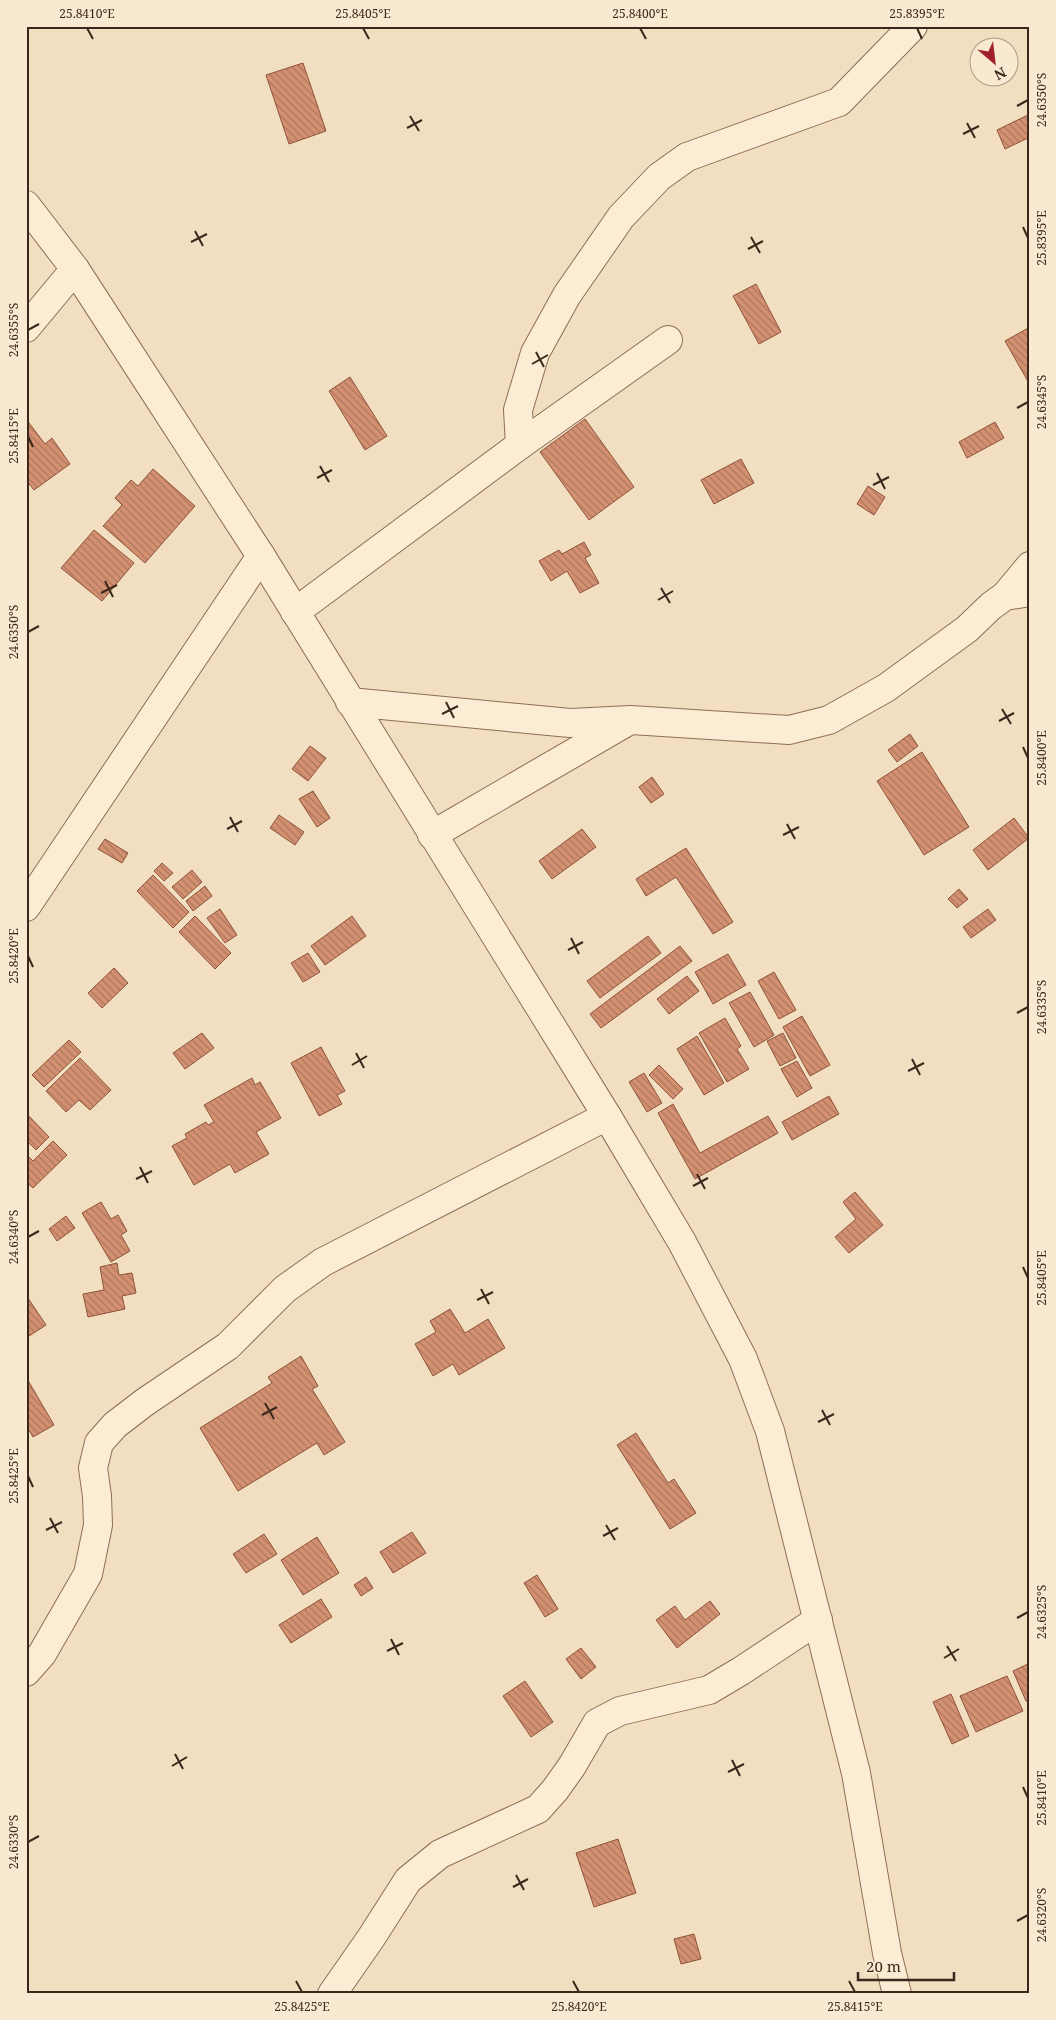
<svg xmlns="http://www.w3.org/2000/svg" width="1056" height="2020" font-family="'Noto Serif',serif">
<style>
.building{fill:url(#building-back-hatch);stroke:#8e5339}
.lines{fill:none;stroke-linecap:round;stroke-linejoin:round}
.minor-casing{stroke:#8d6e56;stroke-width:30}
.minor{stroke:#fcecd4;stroke-width:28}
.ticks{fill:none;stroke:#3b281c;stroke-width:2}
.neatline{fill:none;stroke:#3b281c;stroke-width:2}
.ticks-label{font-size:12px;text-anchor:middle;fill:#3b281c}
</style>
<defs>
<pattern id="building-back-hatch" width="6" height="6" patternUnits="userSpaceOnUse" patternTransform="scale(1.25)"><rect width="6" height="6" fill="#d49172"/><path d="M-1 5l2 2M0 0l6 6M5-1l2 2" fill="none" stroke="#ad765d"/></pattern>
</defs>
<rect width="100%" height="100%" fill="#f2dec0"/>
<g class="building">
<path d="M303,63L326,131L289,144L266,75Z"/>
<path d="M1030,114V137L1005,149L997,130Z"/>
<path d="M756,284L781,332L759,344L733,296Z"/>
<path d="M1030,327V385L1005,341Z"/>
<path d="M350,377L387,436L365,450L329,391Z"/>
<path d="M26,419L45,444L52,438L70,464L34,490L26,480Z"/>
<path d="M585,419L634,487L589,520L540,452Z"/>
<path d="M995,422L1004,438L967,458L959,442Z"/>
<path d="M741,459L754,483L714,504L701,480Z"/>
<path d="M153,469L195,506L145,563L103,526L122,505L115,498L131,480L138,486Z"/>
<path d="M868,486L885,497L874,515L857,504Z"/>
<path d="M94,530L134,563L102,601L61,568Z"/>
<path d="M584,542L591,555L585,558L599,583L580,593L567,571L551,581L539,561L559,550L562,554Z"/>
<path d="M910,734L918,746L897,762L888,750Z"/>
<path d="M310,746L326,758L308,781L292,769Z"/>
<path d="M922,752L969,827L924,855L877,781Z"/>
<path d="M652,777L664,794L651,803L639,787Z"/>
<path d="M313,791L330,818L317,827L299,799Z"/>
<path d="M279,815L304,832L295,845L270,828Z"/>
<path d="M1014,818L1029,838L988,870L973,850Z"/>
<path d="M582,829L596,847L552,879L539,861Z"/>
<path d="M105,839L128,853L122,863L98,849Z"/>
<path d="M686,848L733,922L713,934L676,877L646,896L636,879Z"/>
<path d="M162,863L173,873L164,881L154,871Z"/>
<path d="M192,870L202,882L183,899L172,887Z"/>
<path d="M153,875L189,912L173,928L137,891Z"/>
<path d="M205,886L212,896L193,911L186,901Z"/>
<path d="M959,889L968,899L957,908L948,899Z"/>
<path d="M220,909L237,935L225,943L207,918Z"/>
<path d="M988,909L996,920L971,938L963,927Z"/>
<path d="M195,916L231,953L215,969L179,932Z"/>
<path d="M352,916L366,936L325,965L311,946Z"/>
<path d="M648,936L661,953L600,998L587,981Z"/>
<path d="M680,946L692,961L601,1028L590,1014Z"/>
<path d="M308,953L320,972L303,982L291,963Z"/>
<path d="M728,954L746,985L713,1004L695,972Z"/>
<path d="M114,968L128,983L102,1008L88,993Z"/>
<path d="M774,972L796,1010L779,1019L758,981Z"/>
<path d="M687,976L699,991L669,1014L657,999Z"/>
<path d="M750,992L774,1035L754,1047L729,1003Z"/>
<path d="M802,1016L830,1065L810,1076L783,1027Z"/>
<path d="M725,1018L741,1046L737,1049L749,1069L727,1082L699,1033Z"/>
<path d="M202,1033L214,1048L185,1069L173,1053Z"/>
<path d="M783,1033L796,1058L780,1066L767,1041Z"/>
<path d="M697,1036L724,1083L704,1095L677,1049Z"/>
<path d="M69,1040L81,1052L44,1087L32,1075Z"/>
<path d="M321,1047L345,1091L337,1095L342,1104L319,1116L291,1063Z"/>
<path d="M80,1058L111,1090L90,1110L79,1100L66,1112L46,1091Z"/>
<path d="M797,1061L812,1088L797,1097L781,1069Z"/>
<path d="M659,1065L683,1089L673,1099L649,1075Z"/>
<path d="M644,1073L662,1103L647,1112L629,1082Z"/>
<path d="M252,1078L255,1085L260,1082L281,1118L256,1132L269,1154L235,1173L230,1164L194,1185L172,1146L187,1138L185,1134L206,1122L208,1125L214,1122L204,1105Z"/>
<path d="M829,1096L839,1114L792,1140L782,1122Z"/>
<path d="M673,1104L700,1153L768,1116L778,1133L695,1179L658,1113Z"/>
<path d="M26,1113L49,1137L36,1150L26,1140Z"/>
<path d="M53,1141L67,1155L33,1188L26,1182V1154L33,1161Z"/>
<path d="M855,1192L883,1225L849,1253L835,1237L856,1219L843,1202Z"/>
<path d="M101,1202L111,1219L118,1215L127,1231L121,1235L130,1251L111,1262L82,1213Z"/>
<path d="M66,1216L75,1228L57,1241L49,1229Z"/>
<path d="M117,1263L119,1275L132,1273L136,1293L122,1296L125,1309L88,1317L83,1294L104,1290L100,1267Z"/>
<path d="M26,1295L46,1325L26,1338Z"/>
<path d="M450,1309L465,1333L488,1319L505,1348L459,1375L453,1364L433,1376L415,1344L436,1332L430,1321Z"/>
<path d="M301,1356L318,1386L312,1389L345,1442L324,1455L317,1443L238,1491L200,1428L272,1383L268,1377Z"/>
<path d="M26,1377L54,1425L33,1437L26,1425Z"/>
<path d="M636,1433L668,1483L674,1479L696,1513L670,1529L617,1445Z"/>
<path d="M412,1532L426,1553L393,1573L380,1552Z"/>
<path d="M264,1534L277,1554L246,1573L233,1554Z"/>
<path d="M317,1537L339,1573L303,1595L281,1560Z"/>
<path d="M537,1575L558,1609L545,1617L524,1583Z"/>
<path d="M366,1577L373,1588L361,1596L354,1585Z"/>
<path d="M321,1599L332,1617L291,1643L279,1625Z"/>
<path d="M710,1601L720,1614L677,1648L656,1620L675,1606L685,1620Z"/>
<path d="M581,1648L596,1667L581,1679L566,1659Z"/>
<path d="M1030,1663V1700L1026,1701L1013,1671Z"/>
<path d="M1007,1676L1023,1711L976,1732L960,1696Z"/>
<path d="M525,1681L553,1722L531,1737L503,1696Z"/>
<path d="M951,1694L969,1736L952,1744L933,1702Z"/>
<path d="M618,1839L636,1893L594,1907L576,1853Z"/>
<path d="M694,1934L701,1959L681,1964L674,1939Z"/>
</g>
<g class="lines">
<g class="minor-casing">
<g id="minor">
<path d="M26,205L75,269L261,556L607,1116L682,1242L743,1359L770,1431L856,1773L887,1953L897,1994"/>
<path d="M26,328L75,269"/>
<path d="M520,445L518,410L535,353L567,295L621,217L659,177L687,157L839,102L913,26"/>
<path d="M1005,596L1030,566"/>
<path d="M295,612L520,445L668,340"/>
<path d="M350,702L570,723L631,720L789,730L829,720L886,688L967,629L991,606L1005,596L1030,592"/>
<path d="M432,835L625,723"/>
<path d="M26,907L261,556"/>
<path d="M26,1672L42,1654L88,1574L98,1525L97,1496L93,1468L99,1443L115,1425L145,1402L228,1346L285,1289L323,1262L607,1116"/>
<path d="M332,1994L371,1938L408,1880L440,1854L538,1809L555,1790L572,1766L597,1723L620,1711L709,1690L741,1671L818,1620"/>
</g>
</g>
<use href="#minor" class="minor"/>
</g>
<path class="ticks" d="M87,28L93,39M363,28L369,39M640,28L646,39M917,28L922,39M1017,106L1028,100M410,116L419,131M967,123L975,138M407,128L422,120M963,134L979,126M1023,227L1028,238M195,231L203,246M751,237L760,253M191,242L207,234M748,249L763,241M28,330L39,324M536,352L544,367M532,364L548,355M1017,408L1028,402M28,436L33,447M320,466L329,482M877,473L885,489M317,478L332,470M873,485L889,477M105,581L113,597M661,588L670,603M101,593L117,585M658,600L673,591M28,632L39,626M446,702L454,718M1002,709L1011,724M442,714L458,706M999,721L1014,713M1023,747L1028,758M230,817L238,832M787,824L795,839M227,829L242,821M783,835L799,827M571,938L579,954M568,950L583,942M28,956L33,967M1017,1013L1028,1007M356,1053L364,1068M912,1059L920,1075M352,1065L367,1056M908,1071L924,1063M140,1167L148,1183M697,1174L705,1189M136,1179L152,1171M693,1186L708,1178M28,1237L39,1231M1023,1267L1028,1278M481,1289L489,1304M477,1300L493,1292M265,1403L274,1419M822,1410L830,1425M262,1415L277,1407M818,1422L834,1414M28,1476L33,1487M50,1518L58,1533M606,1525L615,1540M46,1530L62,1522M603,1536L618,1528M1017,1618L1028,1612M391,1639L399,1655M947,1646L956,1661M387,1651L403,1643M944,1658L959,1649M175,1754L183,1769M732,1760L740,1776M172,1766L187,1757M728,1772L744,1764M1023,1787L1028,1798M28,1842L39,1836M516,1875L524,1890M513,1887L528,1879M1017,1921L1028,1915M296,1981L302,1992M573,1981L579,1992M849,1981L855,1992"/>
<rect width="1056" height="2020" fill="none" stroke="#f9e9d0" stroke-width="55"/>
<g transform="translate(994 62) rotate(152)"><circle r="24" fill="#f9e9d0" stroke="#ad9c88"/>
<path d="M0-4L9 19L0 12L-9 19Z" fill="#a2202d"/>
<text y="-8" font-size="14" font-weight="bold" text-anchor="middle" fill="#3b281c">N</text>
</g>
<path d="M858 1972v8h96v-8" fill="none" stroke="#3b281c" stroke-width="2.5"/>
<text x="866" y="1972" font-size="15" fill="#3b281c" stroke="#f9e9d0" stroke-width="4" paint-order="stroke">20 m</text>
<rect x="28" y="28" width="1000" height="1964" class="neatline"/>
<g class="ticks-label">
<text x="87" y="18">25.8410°E</text>
<text x="363" y="18">25.8405°E</text>
<text x="640" y="18">25.8400°E</text>
<text x="917" y="18">25.8395°E</text>
<text transform="translate(1042 100) rotate(-90)" y="4">24.6350°S</text>
<text transform="translate(1042 238) rotate(-90)" y="4">25.8395°E</text>
<text transform="translate(14 330) rotate(-90)" y="4">24.6355°S</text>
<text transform="translate(1042 402) rotate(-90)" y="4">24.6345°S</text>
<text transform="translate(14 436) rotate(-90)" y="4">25.8415°E</text>
<text transform="translate(14 632) rotate(-90)" y="4">24.6350°S</text>
<text transform="translate(1042 758) rotate(-90)" y="4">25.8400°E</text>
<text transform="translate(14 956) rotate(-90)" y="4">25.8420°E</text>
<text transform="translate(1042 1007) rotate(-90)" y="4">24.6335°S</text>
<text transform="translate(14 1237) rotate(-90)" y="4">24.6340°S</text>
<text transform="translate(1042 1278) rotate(-90)" y="4">25.8405°E</text>
<text transform="translate(14 1476) rotate(-90)" y="4">25.8425°E</text>
<text transform="translate(1042 1612) rotate(-90)" y="4">24.6325°S</text>
<text transform="translate(1042 1798) rotate(-90)" y="4">25.8410°E</text>
<text transform="translate(14 1842) rotate(-90)" y="4">24.6330°S</text>
<text transform="translate(1042 1915) rotate(-90)" y="4">24.6320°S</text>
<text x="302" y="2011">25.8425°E</text>
<text x="579" y="2011">25.8420°E</text>
<text x="855" y="2011">25.8415°E</text>
</g>
</svg>
